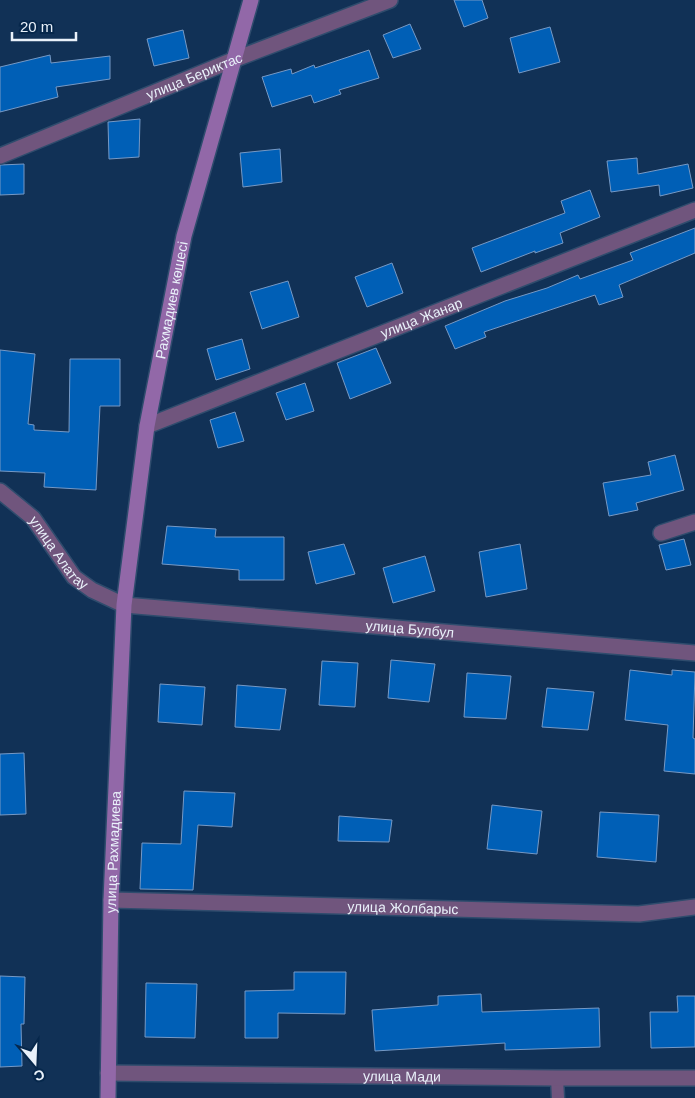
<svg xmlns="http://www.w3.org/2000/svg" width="695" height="1098" font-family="Arial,sans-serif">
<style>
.building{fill:#005fb6;stroke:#7699c5}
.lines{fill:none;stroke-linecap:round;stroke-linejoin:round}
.lane-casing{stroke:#2f4c6d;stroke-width:15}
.street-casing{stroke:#2f4c6d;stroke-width:18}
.secondary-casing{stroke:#2f4c6d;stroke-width:18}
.lane{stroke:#70557d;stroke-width:12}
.street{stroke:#70557d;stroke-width:15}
.secondary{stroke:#9268a8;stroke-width:15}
.labels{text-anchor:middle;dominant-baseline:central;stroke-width:4;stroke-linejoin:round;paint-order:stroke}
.street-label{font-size:14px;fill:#e9f1fa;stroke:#06274b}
</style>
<rect width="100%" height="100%" fill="#113156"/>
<g class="building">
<path d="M454,0H482L488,18L464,27Z"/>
<path d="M410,24L421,49L393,58L383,35Z"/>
<path d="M550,27L560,62L519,73L510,38Z"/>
<path d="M183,30L189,58L154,66L147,39Z"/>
<path d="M369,50L379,78L339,90L341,94L314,103L311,95L272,107L262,77L291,69L292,74L314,65L315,68Z"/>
<path d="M50,55L51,63L110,56V79L56,87L58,97L0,112V67Z"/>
<path d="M140,119L139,157L109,159L108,122Z"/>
<path d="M280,149L282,182L243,187L240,153Z"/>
<path d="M637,158L638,174L688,164L693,188L660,196L659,185L611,192L607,161Z"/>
<path d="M24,164V194L0,195V165Z"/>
<path d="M590,190L600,217L560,233L563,243L535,253V251L481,272L472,248L565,213L561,201Z"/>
<path d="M695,228V253L619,285L623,297L599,305L595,295L484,332L486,337L455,349L445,326L505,301L547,288L578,275L580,279L633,260L630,253Z"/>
<path d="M392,263L403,293L367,307L355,277Z"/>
<path d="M288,281L299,317L262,329L250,292Z"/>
<path d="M242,339L250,369L216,380L207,349Z"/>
<path d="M376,348L391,383L350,399L337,363Z"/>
<path d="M0,350L35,354L28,424L34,425V430L69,432L70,359H120V406H100L96,490L44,487L45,473L0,471Z"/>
<path d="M305,383L314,411L286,420L276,393Z"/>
<path d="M235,412L244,441L218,448L210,420Z"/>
<path d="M675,455L684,490L636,503L638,510L609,516L603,483L651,475L648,462Z"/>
<path d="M167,526L216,529L215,537H284V580H239V570L162,564Z"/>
<path d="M684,539L691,565L666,570L659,545Z"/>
<path d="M344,544L355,574L316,584L308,552Z"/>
<path d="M520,544L527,589L486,597L479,552Z"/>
<path d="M425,556L435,591L393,603L383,568Z"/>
<path d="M391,660L435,664L429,702L388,698Z"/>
<path d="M322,661L358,663L355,707L319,705Z"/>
<path d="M630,670L672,675V670L695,672L693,738L695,739V774L664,771L668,725L625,720Z"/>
<path d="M467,673L511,676L506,719L464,717Z"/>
<path d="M160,684L205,687L202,725L158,722Z"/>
<path d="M237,685L286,689L280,730L235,727Z"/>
<path d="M547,688L594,692L588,730L542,727Z"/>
<path d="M24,753L26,814L0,815V754Z"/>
<path d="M184,791L235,793L232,827L198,825L193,890L140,889L142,843L181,844Z"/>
<path d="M492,805L542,811L537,854L487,849Z"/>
<path d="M600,812L659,815L656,862L597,857Z"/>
<path d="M339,816L392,820L389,842L338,841Z"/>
<path d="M294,972H346L345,1014L278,1013V1038H245V991L294,990Z"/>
<path d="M0,976L25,977L24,1024H21L22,1066L0,1067Z"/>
<path d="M146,983L197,984L195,1038L145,1037Z"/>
<path d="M481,994L482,1012L599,1008L600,1047L505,1050V1043L375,1051L372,1010L438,1005V996Z"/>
<path d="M677,996H695V1047L651,1048L650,1012H678Z"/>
</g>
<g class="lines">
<g class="lane-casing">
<path id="lane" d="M557,1078L558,1098"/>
</g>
<g class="street-casing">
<g id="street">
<path id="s1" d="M0,156L233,60L390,0"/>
<path id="s2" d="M147,426L695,210"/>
<path id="s3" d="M0,491L33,518L74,577L92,590L124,605L695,653"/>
<path d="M661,533L695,522"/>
<path id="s4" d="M111,900L639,914L695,907"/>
<path id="s5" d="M108,1073L557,1078H695"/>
</g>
</g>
<g class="secondary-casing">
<g id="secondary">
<path id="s6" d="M108,1098L111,900L124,605L147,426L184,236L251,0"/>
</g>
</g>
<use href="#lane" class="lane"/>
<use href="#street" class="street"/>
<use href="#secondary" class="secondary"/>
</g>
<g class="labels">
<g class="street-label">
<text stroke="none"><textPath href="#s1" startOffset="210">улица Бериктас</textPath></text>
<text stroke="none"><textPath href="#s6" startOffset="802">Рахмадиев көшесі</textPath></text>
<text stroke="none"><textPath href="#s2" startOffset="295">улица Жанар</textPath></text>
<text stroke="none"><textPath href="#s3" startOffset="86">улица Алатау</textPath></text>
<text stroke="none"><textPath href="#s3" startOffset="459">улица Булбул</textPath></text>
<text stroke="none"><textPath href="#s6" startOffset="246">улица Рахмадиева</textPath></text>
<text stroke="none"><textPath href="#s4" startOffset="292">улица Жолбарыс</textPath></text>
<text stroke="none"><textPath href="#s5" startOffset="294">улица Мади</textPath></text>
</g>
</g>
<g transform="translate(35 1063) rotate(161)" stroke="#06274b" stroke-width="4" paint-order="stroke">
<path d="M0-4L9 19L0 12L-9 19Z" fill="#e9f1fa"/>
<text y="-8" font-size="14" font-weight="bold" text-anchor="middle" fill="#e9f1fa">С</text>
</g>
<path d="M12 32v8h64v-8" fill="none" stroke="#e9f1fa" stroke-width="2.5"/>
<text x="20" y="32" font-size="15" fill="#e9f1fa" stroke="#06274b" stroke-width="4" paint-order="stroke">20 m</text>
</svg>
